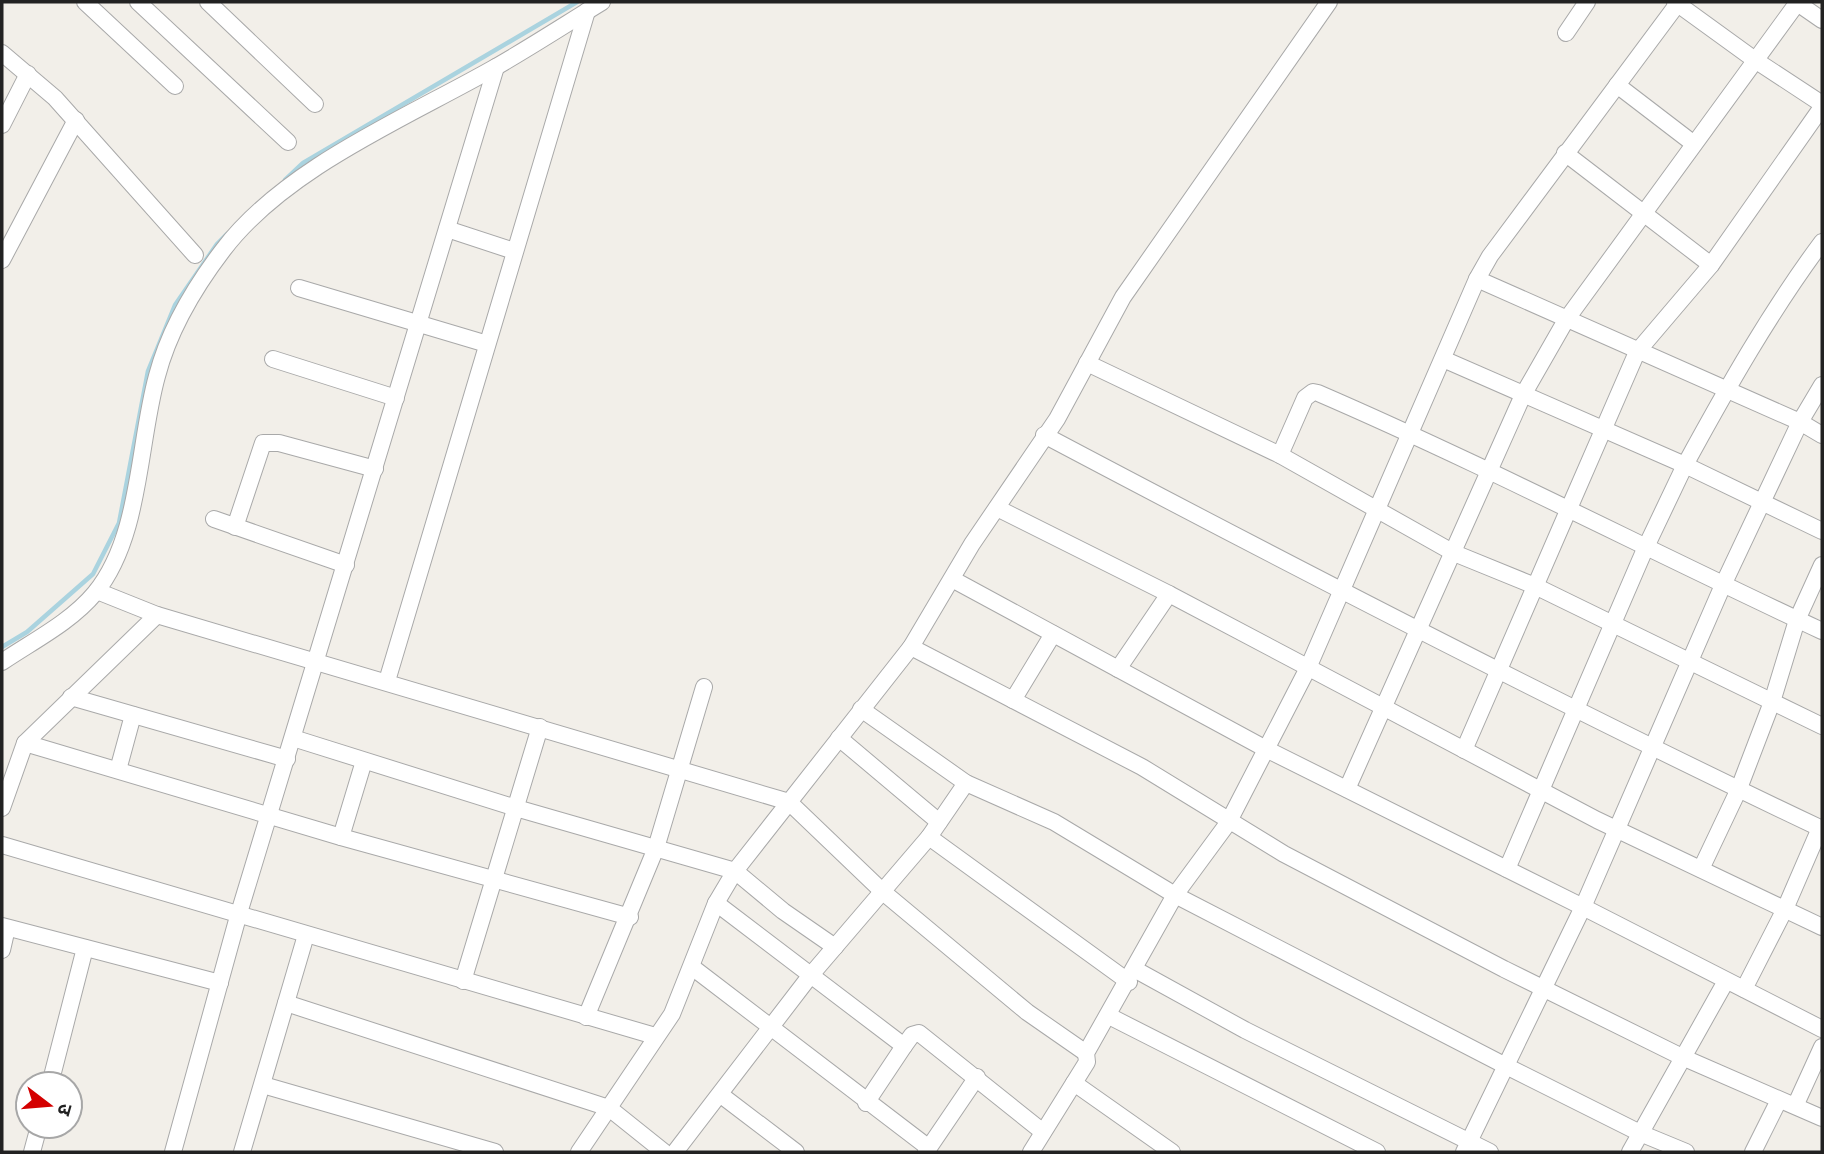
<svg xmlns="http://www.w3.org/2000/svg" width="1824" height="1154" font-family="Roboto,'Noto Sans Devanagari',sans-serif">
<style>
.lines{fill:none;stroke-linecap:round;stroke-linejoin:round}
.stream{stroke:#aad3df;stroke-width:4.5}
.street-casing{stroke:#a9a9a9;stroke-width:18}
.street{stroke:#fff;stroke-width:16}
</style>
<rect width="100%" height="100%" fill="#f2efe9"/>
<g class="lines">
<g class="stream">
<path d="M285,180L303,163L577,2"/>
<path d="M2,647L27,632L93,574L119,523L148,371L175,305L217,244L227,234"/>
</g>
<g class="street-casing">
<g id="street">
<path d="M85,2L175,86"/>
<path d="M138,2L288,142"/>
<path d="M208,2L315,104"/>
<path d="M1675,2L1755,60L1822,104"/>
<path d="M1796,2L1822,20"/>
<path d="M1566,33L1587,2"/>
<path d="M2,53L55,98L195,255"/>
<path d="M1617,85L1694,144"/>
<path d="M2,125L28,74"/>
<path d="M1565,153L1711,265"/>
<path d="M447,229L514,251"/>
<path d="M2,260L76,120"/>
<path d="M1477,279L1800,422L1822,385"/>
<path d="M299,288L487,344"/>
<path d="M273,359L396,398"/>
<path d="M1443,359L1685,465C1727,388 1770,312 1822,242"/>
<path d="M1087,363L1280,455L1454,553L1535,586L1822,726"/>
<path d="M1044,435C1301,571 1560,705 1822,829"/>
<path d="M1280,455L1305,398L1313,392L1318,393C1489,467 1654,553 1822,631"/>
<path d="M997,508L1169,594L1597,820L1822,927"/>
<path d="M214,519L346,565"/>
<path d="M235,527L263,443H279L375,469"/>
<path d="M952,579L1266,749L1583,907L1723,585L1800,422L1822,435"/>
<path d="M97,591L157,615L789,802L883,892L1027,1012L1086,1053"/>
<path d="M911,647L1142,767L1284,854L1504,969L1682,1057L1822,1118"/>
<path d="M2,662C33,641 71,622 95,593C141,537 138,444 157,376C169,330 194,288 223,250C285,168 406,118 494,68C531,47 566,24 602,2"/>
<path d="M1118,669L1169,594"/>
<path d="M387,681L587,11"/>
<path d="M71,697L287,759"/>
<path d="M1013,700L1053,634"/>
<path d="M861,709L966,783L1054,822L1175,895L1228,823L1308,668L1477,279L1490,256L1679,2"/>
<path d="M293,738L516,808L735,871L783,911L835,947"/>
<path d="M839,738L939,822"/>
<path d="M25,743L341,837L630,917"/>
<path d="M1464,750L1637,352L1711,265L1822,107"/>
<path d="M118,770L133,715"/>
<path d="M1347,789L1523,395L1566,320L1798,2"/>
<path d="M2,808L25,743L157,615"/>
<path d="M341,837L364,761"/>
<path d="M929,837L1129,982"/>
<path d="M2,845L655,1036"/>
<path d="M1507,869L1645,549L1685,465L1822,531"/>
<path d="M1701,869L1738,791L1772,702L1797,620L1822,565"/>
<path d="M716,903L904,1046L912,1035L919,1033L1043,1132"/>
<path d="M2,926L220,983"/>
<path d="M2,950L7,928"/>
<path d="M692,967L929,1148"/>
<path d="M1136,970L1245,1030L1490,1152"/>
<path d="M463,981L540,727"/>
<path d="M1744,989L1785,909L1820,828"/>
<path d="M286,1003L609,1108L664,1152"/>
<path d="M1109,1016L1377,1152"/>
<path d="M586,1017L656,848L704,687"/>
<path d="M1074,1083L1172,1152"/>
<path d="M50,1084L85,948"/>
<path d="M263,1085L495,1152"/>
<path d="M721,1095L796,1152"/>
<path d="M866,1103L904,1046"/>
<path d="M1796,1104L1822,1047"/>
<path d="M32,1152L39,1126"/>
<path d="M173,1152L239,913L496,67"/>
<path d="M242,1152L306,935"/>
<path d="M579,1152L672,1014L716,903L735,871L911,647L972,544L1057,419L1123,297L1329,2"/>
<path d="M675,1152L810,976L929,837L966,783"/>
<path d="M926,1152L977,1077"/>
<path d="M1031,1152L1087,1062L1086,1053L1175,895L1504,1065L1640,1133L1686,1152"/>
<path d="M1464,1152L1583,907L1822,1029"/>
<path d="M1630,1152L1726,981"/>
<path d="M1753,1152L1779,1100"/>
</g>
</g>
<use href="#street" class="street"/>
</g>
<rect width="1824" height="1154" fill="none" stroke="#222222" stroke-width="7"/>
<g transform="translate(49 1105) rotate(106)"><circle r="33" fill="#ffffff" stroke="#a7a7a7" stroke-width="2"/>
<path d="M0-5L12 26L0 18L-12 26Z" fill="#d40000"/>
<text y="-10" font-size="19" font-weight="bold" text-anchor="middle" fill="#222222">उ</text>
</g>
</svg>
